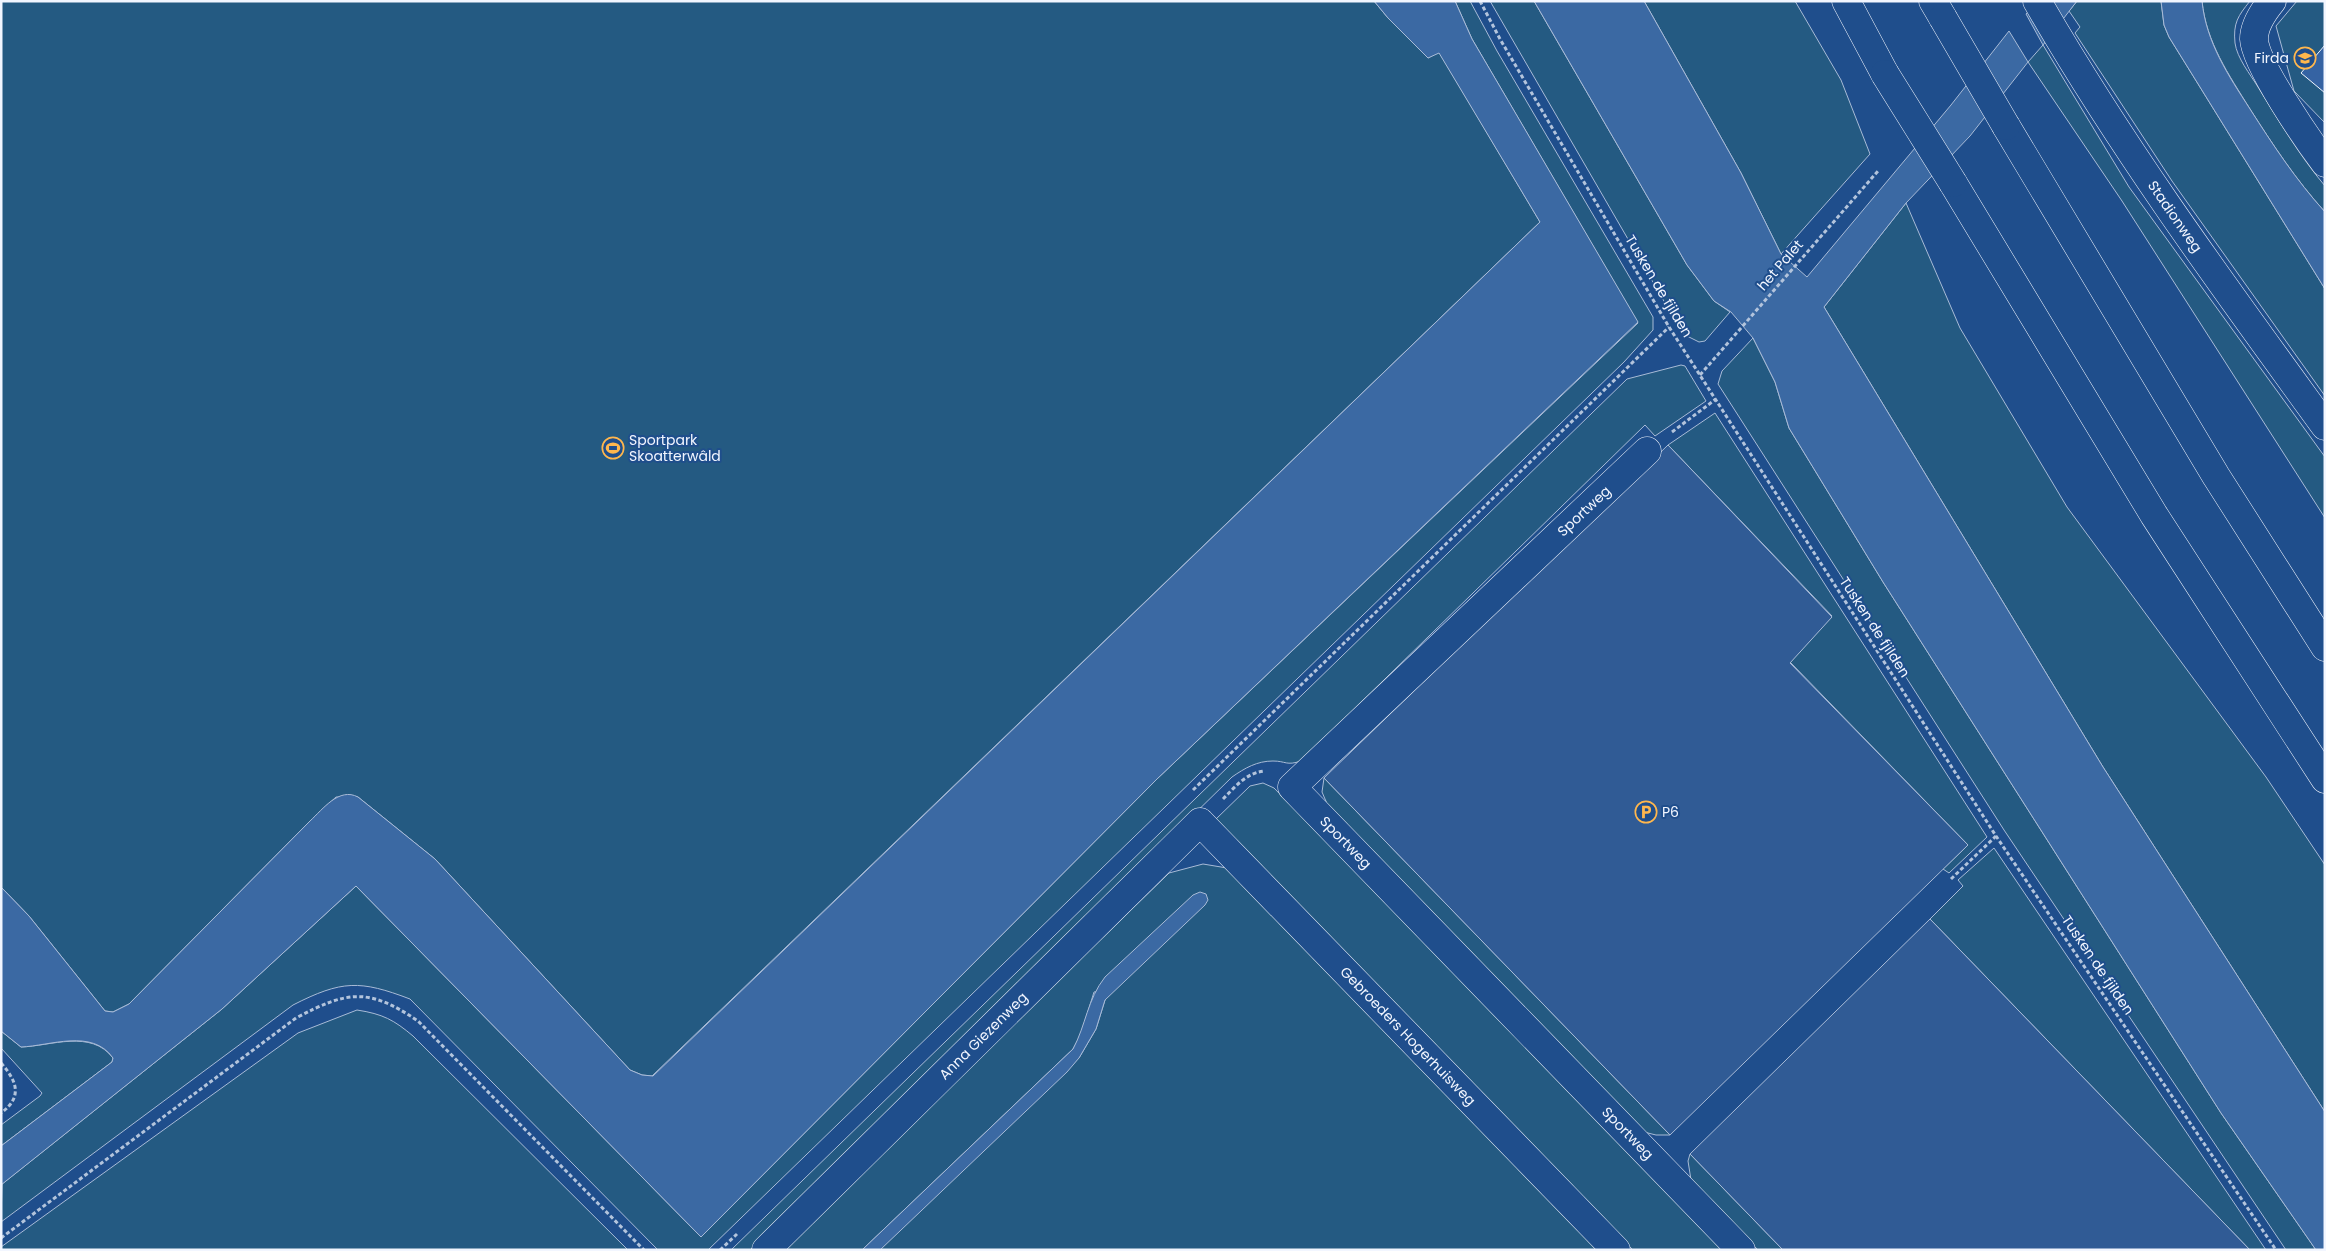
<svg xmlns="http://www.w3.org/2000/svg" width="2326" height="1251" font-family="Poppins,sans-serif">
<style>
.green{fill:#245a82;stroke:#a8bbd7}
.parking{fill:#305b95;stroke:#a8bbd7}
.water{fill:#3b69a3;stroke:#a8bbd7}
.building{fill:#3563a3;stroke:#f2f6ff}
.lines{fill:none;stroke-linecap:round;stroke-linejoin:round}
.minor-casing{stroke:#f2f6ff;stroke-width:29}
.major-casing{stroke:#f2f6ff;stroke-width:29}
.highway-casing{stroke:#f2f6ff;stroke-width:29}
.path{stroke:#b3c4dc;stroke-width:3;stroke-dasharray:4 2.5;stroke-linecap:butt}
.minor{stroke:#1f4e8c;stroke-width:28}
.major{stroke:#1f4e8c;stroke-width:28}
.highway{stroke:#1f4e8c;stroke-width:28}
.highway-bridge-casing{stroke:#f2f6ff;stroke-width:29;stroke-linecap:butt}
.highway-bridge{stroke:#1f4e8c;stroke-width:28}
.labels{text-anchor:middle;dominant-baseline:central;stroke-width:4;stroke-linejoin:round;paint-order:stroke}
.poi-label{font-size:14px;fill:#f2f6ff;stroke:#1f4e8c;text-anchor:start}
.street-label{font-size:14px;fill:#f2f6ff;stroke:#1f4e8c}
</style>
<rect width="100%" height="100%" fill="#1f4e8c"/>
<g class="green">
<path d="M1,1H1374L1388,18L1428,58L1439,52L1540,222L652,1076L642,1075L630,1070L435,859L358,797H336L310,821L129,1004L113,1012L105,1011L29,916L1,887Z"/>
<path d="M1455,1H1470L1497,51L1653,317V330L1624,362L708,1250H658L410,999C360,980 342,980 293,1005L1,1222L2,1184L222,1009L356,886L701,1237L1157,779L1638,323L1472,39Z"/>
<path d="M1490,1H1534L1687,265L1714,301L1730,312L1705,341L1699,342L1683,334Z"/>
<path d="M1644,1H1795L1841,80L1870,154L1781,254L1741,173Z"/>
<path d="M2077,1H2161L2164,25L2169,37L2325,289V396L2172,181L2075,33L2080,27L2069,11Z"/>
<path d="M2202,1H2250C2238,16 2233,23 2235,43C2237,58 2250,74 2258,87C2279,121 2299,155 2325,186V212C2296,180 2273,145 2250,109C2229,75 2206,42 2202,1Z"/>
<path d="M2297,1H2325V123L2294,91L2276,26Z"/>
<path d="M2043,45L2129,187L2325,457V518L2122,201L2028,62Z"/>
<path d="M1906,203L1960,328L2067,507L2266,777L2325,865V1112L2103,767L1824,307Z"/>
<path d="M1753,338L1775,382L1789,428L1883,582L2221,1113L2316,1250H2286L2004,830L1718,384L1722,371Z"/>
<path d="M1681,365L1685,366L1706,401L1655,436L1645,425L1301,761C1286,766 1286,761 1273,761C1257,761 1245,768 1232,777L750,1250H731L1627,379Z"/>
<path d="M1715,413L1987,837L1949,873L1943,869L1968,845L1790,662L1832,616L1668,445Z"/>
<path d="M1324,778L1670,1135H1656L1644,1132L1328,806L1322,792Z"/>
<path d="M1263,783L1274,788L1723,1250H1633L1215,820L1250,786Z"/>
<path d="M1994,848L2266,1250H2250L1930,919L1963,886L1958,880Z"/>
<path d="M1203,864L1227,868L1599,1250H879L1079,1058L1096,1029L1105,1000L1115,988L1094,992L1081,1034L1073,1049L862,1250H781L1169,873Z"/>
<path d="M357,1010C383,1014 394,1020 413,1036L628,1250H1V1247L298,1033Z"/>
<path d="M1,1031L21,1047C51,1046 91,1029 113,1058L112,1062L1,1146V1125L40,1096L42,1093L1,1048Z"/>
<path d="M1690,1154L1783,1250H1758L1691,1180L1688,1161Z"/>
</g>
<g class="parking">
<path d="M1668,445L1832,617L1790,663L1968,845L1670,1135L1324,778Z"/>
<path d="M1930,919L2250,1250H1783L1690,1154Z"/>
</g>
<g class="water">
<path d="M1374,1H1455L1472,39L1638,322L1157,779L701,1237L356,886L222,1009L1,1185V1146L112,1062L113,1058C92,1028 50,1046 21,1047L1,1031V887L29,916L105,1011L113,1012L129,1004L310,821C323,809 339,787 358,797L435,859L630,1070L642,1075L653,1076L1540,222L1439,53L1428,58L1388,18Z"/>
<path d="M1534,1H1644L1741,173L1781,254L1807,277L1951,105L2009,31L2028,62L1970,136L1906,203L1824,307L2103,767L2325,1112V1250H2316L2221,1113L1883,582L1789,428L1775,382L1753,338L1731,312L1714,301L1687,265Z"/>
<path d="M2038,1H2077L2043,45L2026,14Z"/>
<path d="M2161,1H2202C2206,42 2228,75 2250,109C2273,145 2296,180 2325,212V289L2169,37L2164,25Z"/>
<path d="M1200,892L1206,894L1208,900L1205,905L1105,1000L1096,1029L1079,1058L1067,1072L880,1250H862L1073,1049C1086,1025 1087,1000 1105,977L1193,895Z"/>
</g>
<path class="building" d="M2325,45V93L2301,73Z"/>
<g class="lines">
<g class="minor-casing">
<g id="minor">
<path d="M2272,1C2263,12 2254,25 2254,39C2255,64 2308,140 2325,163"/>
<path id="s1" d="M1647,451L1292,787L1741,1250"/>
<path id="s2" d="M766,1250L1200,822L1616,1250"/>
</g>
</g>
<g class="major-casing">
<g id="major">
<path id="s3" d="M2037,1C2123,150 2224,287 2325,426"/>
</g>
</g>
<g class="highway-casing">
<g id="highway">
<path d="M1846,1L1885,74"/>
<path d="M1933,1L1943,18"/>
<path d="M2006,126L2216,476L2325,647"/>
<path d="M1953,183L2154,515L2325,779"/>
</g>
</g>
<g class="path">
<path d="M1480,1L1500,39L1669,327L1996,836L2276,1250"/>
<path d="M1700,375L1878,171"/>
<path d="M1672,432L1716,399"/>
<path d="M1193,790L1669,327"/>
<path d="M1223,799C1235,787 1246,773 1264,771"/>
<path d="M1951,879L1996,836"/>
<path d="M1,1063C17,1081 23,1097 1,1113"/>
<path d="M1,1238L296,1018C347,991 368,987 418,1021L644,1250"/>
<path d="M720,1250L737,1234"/>
</g>
<use href="#minor" class="minor"/>
<use href="#major" class="major"/>
<use href="#highway" class="highway"/>
<g class="highway-bridge-casing">
<g id="highway-bridge">
<path d="M1943,18L2006,126"/>
<path d="M1885,74L1953,183"/>
</g>
</g>
<use href="#highway-bridge" class="highway-bridge"/>
</g>
<defs>
<g id="university-ring" transform="scale(1.125)"><circle r="9.5" fill="#1f4e8c" stroke="#ffb74d" stroke-width="1.5"/><path d="M0-5L7-2L0 1L-7-2ZM-4 1L0 2.5L4 1V4Q0 6-4 4Z" fill="#ffb74d"/></g>
<g id="stadium-ring" transform="scale(1.125)"><circle r="9.5" fill="#1f4e8c" stroke="#ffb74d" stroke-width="1.5"/><path d="M0-5a6.5 5 0 1 0 0 10a6.5 5 0 1 0 0-10ZM-3.5-1.8h7v3.6h-7Z" fill="#ffb74d"/></g>
<g id="parking-ring" transform="scale(1.125)"><circle r="9.5" fill="#1f4e8c" stroke="#ffb74d" stroke-width="1.5"/><path d="M-3.5-5.5H1a3.5 3.5 0 0 1 0 7H-1V5.5H-3.5ZM-1-3.4V-.6H.8a1.4 1.4 0 0 0 0-2.8Z" fill="#ffb74d"/></g>
</defs>
<g fill-rule="evenodd">
<use href="#university-ring" x="2305" y="58"/>
<use href="#stadium-ring" x="613" y="448"/>
<use href="#parking-ring" x="1646" y="812"/>
</g>
<g class="labels">
<g class="poi-label">
<text x="2289" y="58" text-anchor="end">Firda</text>
<text x="629" y="440">Sportpark<tspan x="629" dy="16">Skoatterwâld</tspan></text>
<text x="1662" y="812">P6</text>
</g>
<g class="street-label">
<text stroke="none"><textPath href="#s3" startOffset="256">Stadionweg</textPath></text>
<text transform="translate(1780 265) rotate(-49)">het Palet</text>
<text transform="translate(1659 286) rotate(59)">Tusken de fjilden</text>
<text transform="translate(1584 511) rotate(-43)">Sportweg</text>
<text transform="translate(1875 627) rotate(57)">Tusken de fjilden</text>
<text stroke="none"><textPath href="#s1" startOffset="566">Sportweg</textPath></text>
<text transform="translate(2098 965) rotate(56)">Tusken de fjilden</text>
<text stroke="none"><textPath href="#s2" startOffset="305">Anna Giezenweg</textPath></text>
<text stroke="none"><textPath href="#s2" startOffset="908">Gebroeders Hogerhuisweg</textPath></text>
<text stroke="none"><textPath href="#s1" startOffset="971">Sportweg</textPath></text>
</g>
</g>
<rect width="2326" height="1251" fill="none" stroke="#f2f6ff" stroke-width="5"/>
</svg>
